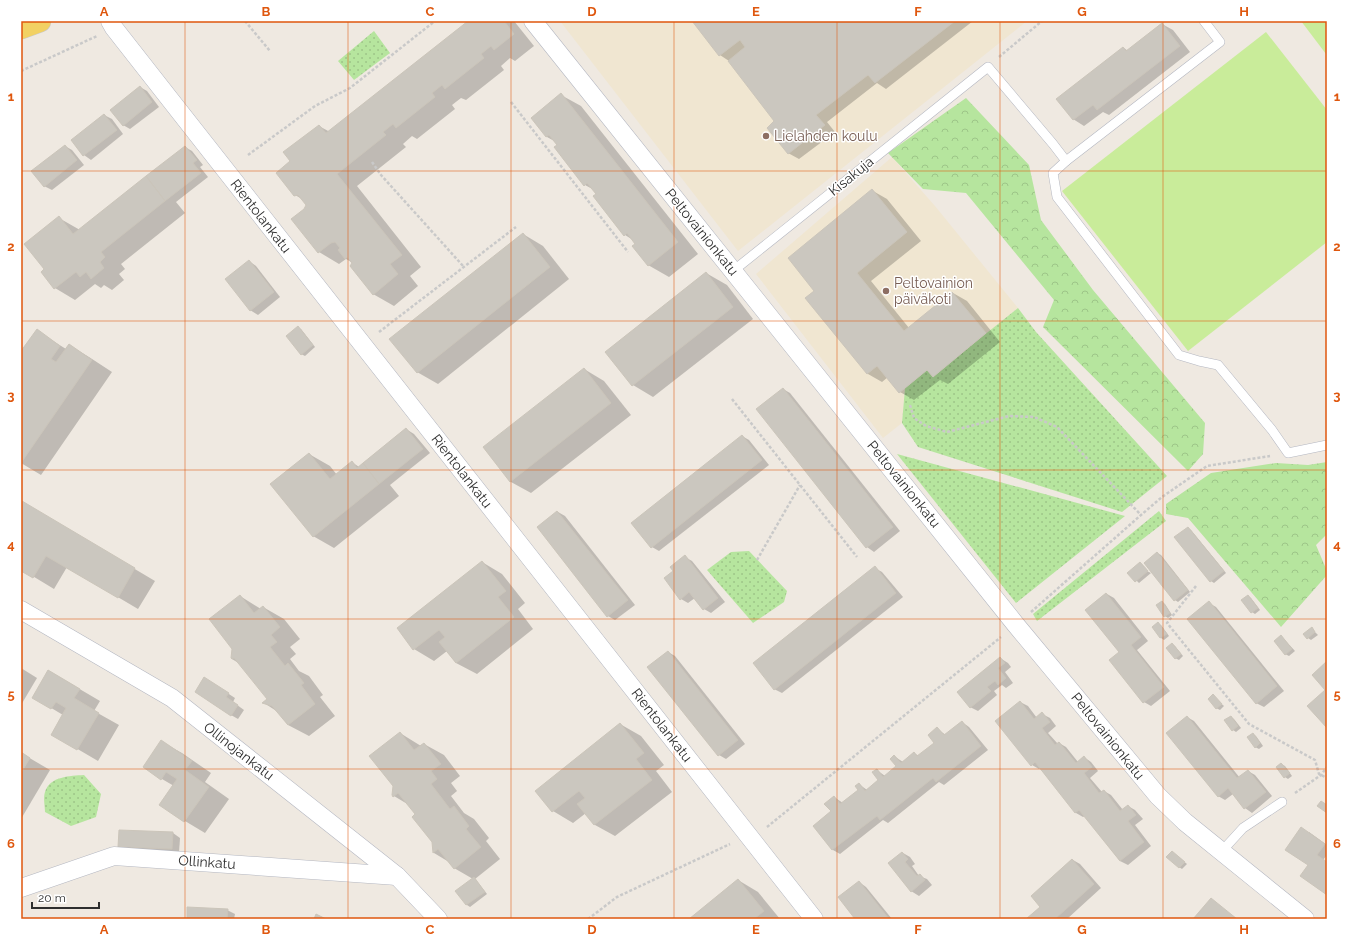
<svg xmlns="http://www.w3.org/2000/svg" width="1348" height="940" font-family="Raleway,sans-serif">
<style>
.education{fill:#f0e6d1}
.forest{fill:url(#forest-crowns)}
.park{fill:url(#park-dots)}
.pitch{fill:#c9ec9a}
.shadow{fill:#0003}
.building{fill:#cbc7bf;stroke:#cbc5ba}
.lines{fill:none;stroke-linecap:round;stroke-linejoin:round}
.service-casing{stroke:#b4b7c1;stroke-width:10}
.minor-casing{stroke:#b4b7c1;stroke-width:19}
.primary-casing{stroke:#c9c9c9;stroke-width:23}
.path{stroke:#c9c9c9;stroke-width:2.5;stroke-dasharray:3 2;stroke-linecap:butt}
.service{stroke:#fff;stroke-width:9}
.minor{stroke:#fff;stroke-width:18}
.primary{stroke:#f2d163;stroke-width:22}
.grid{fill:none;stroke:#df570e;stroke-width:1;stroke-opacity:0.55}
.education-dot{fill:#8d6e63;stroke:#fff;stroke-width:1.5}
.labels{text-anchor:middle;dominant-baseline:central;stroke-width:3;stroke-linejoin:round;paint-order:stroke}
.education-label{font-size:14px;fill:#785e54;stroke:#fff;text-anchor:start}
.street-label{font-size:14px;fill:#2e2e2e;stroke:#fff}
.neatline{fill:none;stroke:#df570e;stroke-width:1.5}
.grid-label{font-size:13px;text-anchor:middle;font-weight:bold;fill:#df570e}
</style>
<defs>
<pattern id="forest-crowns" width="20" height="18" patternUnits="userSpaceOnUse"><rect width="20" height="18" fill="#b6e59e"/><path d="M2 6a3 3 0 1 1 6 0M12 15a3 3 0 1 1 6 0" fill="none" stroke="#9dc588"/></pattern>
<pattern id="park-dots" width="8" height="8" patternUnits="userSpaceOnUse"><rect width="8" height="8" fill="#b6e59e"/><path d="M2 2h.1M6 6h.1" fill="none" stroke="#9dc588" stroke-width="1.8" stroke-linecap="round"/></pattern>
</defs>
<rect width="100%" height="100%" fill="#efe9e1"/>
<g class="education">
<path d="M560,21H1027L738,251Z"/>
<path d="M892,157L935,206L1018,308L933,377L905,388L902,423L883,438L756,274Z"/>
</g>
<g class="forest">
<path d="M966,98L1029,165L1041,220L1093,290L1205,423L1203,454L1188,471L1043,327L1054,300L966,193L923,189L888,153Z"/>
<path d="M1327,462V534L1316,545L1327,571V575L1281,627L1188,518L1166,514V504L1211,473L1276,463L1308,465Z"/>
</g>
<g class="park">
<path d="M374,31L390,53L354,80L338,61Z"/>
<path d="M1018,308L1036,332L1167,476L1122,512L918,447L902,423L905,388L927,370L933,376Z"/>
<path d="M897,454L1125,516L1016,603Z"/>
<path d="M1159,511L1166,521L1037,621L1033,614Z"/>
<path d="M749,551L787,591L784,602L753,623L707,570L731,552Z"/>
<path d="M84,775L101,794L96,817L71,826L45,812C45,806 43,798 45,792C50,776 70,776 84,775Z"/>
</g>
<g class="pitch">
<path d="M1301,21H1327V53L1326,54Z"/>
<path d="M1266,32L1327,110V242L1188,351L1062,191Z"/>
</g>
<g class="shadow">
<path d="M470,21H514L534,46L515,61L510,58L501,66L504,70L466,100L461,98L452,105L455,109L417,139L412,136L403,144L406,147L357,186L421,267L410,276L418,286L394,306L373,294L353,263L346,259L339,264L319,252L293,219L305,209L307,205L302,199L295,195L292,161L319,126L330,132Z"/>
<path d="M693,21H973L886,89L877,83L827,122L835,132L799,159L788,153L776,121L729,61L720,55Z"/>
<path d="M1162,24L1173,30L1190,52L1109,115L1103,112L1084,126L1073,119L1124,48L1128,51Z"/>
<path d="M140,87L147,91L159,107L130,129L123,125Z"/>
<path d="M561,95L581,106L698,254L669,277L648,265L636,244L633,240L625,235L594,190L585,185L556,142L547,137L532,118Z"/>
<path d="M104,115L112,119L123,134L91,160L84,155Z"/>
<path d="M65,146L72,150L84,165L52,190L44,186Z"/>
<path d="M185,147L192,151L203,165L200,167L208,177L176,202L185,213L121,264L125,269L119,274L124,280L112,290L104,285L101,288L95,284L75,300L55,288L46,270L59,218L80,230Z"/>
<path d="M873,191L887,199L921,241L871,281L909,328L953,293L967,301L1000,342L948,384L940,380L914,400L900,392L888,377L882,382L868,374L806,298L815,291Z"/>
<path d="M523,234L543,246L569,279L438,384L417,372Z"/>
<path d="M249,261L256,266L280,297L258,315L250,310Z"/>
<path d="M706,273L727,285L753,319L653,397L633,385L607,352Z"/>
<path d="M298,328L301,329L315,347L305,356L301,354Z"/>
<path d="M37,331L66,349L69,345L89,357L112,372L41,475L21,463V352Z"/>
<path d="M584,369L604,381L631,415L531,493L511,482L484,448Z"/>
<path d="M783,389L790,393L900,531L874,552L867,547L758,409Z"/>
<path d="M406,429L414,434L430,453L390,485L399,496L334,548L313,536L309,454L330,466L337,475L352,462L359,467Z"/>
<path d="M742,436L749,440L769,465L659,551L652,547Z"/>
<path d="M22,502L155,581L138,609L67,567L54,589L21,569Z"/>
<path d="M558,512L565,516L635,605L615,620L608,616L538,527Z"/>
<path d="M1188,528L1191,530L1226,573L1214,583L1211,581Z"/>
<path d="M1157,553L1161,555L1190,592L1178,602L1175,600Z"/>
<path d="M685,557L692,561L725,602L711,613L704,609L695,598L688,603L681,599L674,571Z"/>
<path d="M482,562L502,574L525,603L518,609L533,629L477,674L456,663L447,651L434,661L414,649Z"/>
<path d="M1140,563L1147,569L1144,567L1143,569L1151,573L1139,583L1129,573Z"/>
<path d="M875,568L882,572L903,597L782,693L774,689Z"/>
<path d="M1107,594L1114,598L1148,641L1137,650L1170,691L1151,706L1144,702L1120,652Z"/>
<path d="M240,596L261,609L263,607L284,619L300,639L290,647L296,654L290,659L299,671L309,676L323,695L320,697L335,716L309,736L288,725L278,712L264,703L268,699L240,664L232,659Z"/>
<path d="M1248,596L1251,598L1260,610L1255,614L1252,612Z"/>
<path d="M1162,602L1165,604L1172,615L1168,618L1165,616Z"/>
<path d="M1209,603L1216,607L1284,691L1264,707L1256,703Z"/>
<path d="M1158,624L1161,625L1169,636L1164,640L1161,638L1153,627Z"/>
<path d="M1312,629L1318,635L1311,640L1308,638Z"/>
<path d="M1281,637L1284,639L1295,651L1289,656L1285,654Z"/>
<path d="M1172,644L1175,646L1183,656L1179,660L1175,658Z"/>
<path d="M668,652L675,656L745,744L726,759L719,755Z"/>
<path d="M1000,658L1008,663L1011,667L1005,672L1013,683L1006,688L1002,685L994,691L997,695L978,711L970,707Z"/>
<path d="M21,668L37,678L21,705Z"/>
<path d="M49,671L100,701L94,711L119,725L98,761L52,734L63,715L33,697Z"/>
<path d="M212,683L235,698L233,702L244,710L238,719L231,715Z"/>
<path d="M1213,696L1224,706L1220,710L1216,708Z"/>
<path d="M1020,702L1028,706L1037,718L1042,714L1050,718L1056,726L1048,733L1058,744L1059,743L1066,747L1078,762L1084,757L1091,762L1098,771L1090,778L1102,792L1104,791L1111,795L1123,810L1128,806L1135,810L1143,819L1135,825L1151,846L1128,865L1120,861L1085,816L1083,817L1076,813L1040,768L1039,769L1032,765Z"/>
<path d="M1187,717L1194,721L1240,778L1248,771L1255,775L1272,796L1252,813L1245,808L1233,794L1225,800L1218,796Z"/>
<path d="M1231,717L1234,719L1241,728L1236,732L1233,730Z"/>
<path d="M962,722L969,727L988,750L944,785L939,782L888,823L883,820L840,854L833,850L814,826L832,812L834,797L843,803L859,790V784L867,790L880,780L877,770L885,776L898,767L894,756L903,762L914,753L919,756L935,743L937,729L946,735Z"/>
<path d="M620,724L641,736L664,765L656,771L672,792L615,836L595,825L586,813L573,823L553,811Z"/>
<path d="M400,733L421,746L424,744L444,755L460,776L451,783L457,791L451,796L464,813L474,819L489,838L486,841L500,859L475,879L487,894L470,907L467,905L457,891L473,879L454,868L449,862L434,853L433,842L417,815L409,805L394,796Z"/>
<path d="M1253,734L1256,736L1263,746L1259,749L1255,747Z"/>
<path d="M162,742L182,753L211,773L205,782L229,799L205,833L185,821L161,804L174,786L162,779Z"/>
<path d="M21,753L50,770L21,819Z"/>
<path d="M1281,764L1285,766L1292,776L1288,779L1285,777Z"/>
<path d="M1309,832L1327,845V855L1323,860L1327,863V894L1309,865Z"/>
<path d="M173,833L180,838L179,853L127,850L119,846Z"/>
<path d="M903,853L910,857L915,864L912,866L919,876L927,879L932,885L919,896L911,891Z"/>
<path d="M1175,854L1187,864L1182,869L1179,867Z"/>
<path d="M1073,860L1080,864L1101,888L1067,919H1028L1041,907Z"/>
<path d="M738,880L758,892L780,919H691Z"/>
<path d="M859,882L866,887L892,919H856Z"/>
<path d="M227,910L235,914L234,919H188Z"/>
</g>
<g class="building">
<path d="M468,21H504L514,34L494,50L491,46L481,54L484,58L445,89L442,85L432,93L435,97L396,128L393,124L383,132L386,135L337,174L402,255L390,264L398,274L373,295L350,266L352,263L347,257L345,259L338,250L340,248L335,242L331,243L318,253L291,219L304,209L306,205L298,195L294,196L276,173L290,161L283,152L319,125L326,133Z"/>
<path d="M692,21H955L875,83L868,75L816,115L825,125L788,154L767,128L774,121L728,61L745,47L740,40L719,56Z"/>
<path d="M1162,23L1180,46L1097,110L1093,105L1073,120L1056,99L1123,47L1126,51Z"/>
<path d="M140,86L152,102L123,126L110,110Z"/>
<path d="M561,93L678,242L648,266L632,246L635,244L627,233L624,236L593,196L596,194L587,183L584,186L554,147L557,145L549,135L546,137L531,118Z"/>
<path d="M104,114L117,130L83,156L71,140Z"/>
<path d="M65,145L77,160L44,187L31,171Z"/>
<path d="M185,146L197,160L193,163L201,173L165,201L146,176Z"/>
<path d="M146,176L165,201L101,252L105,257L100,262L104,268L91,279L86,272L80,277L76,272L54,289L41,272L44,269L24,244L59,216L73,234Z"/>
<path d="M872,189L907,232L857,273L904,331L952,292L986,333L933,377L927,370L899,393L877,366L867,374L805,298L814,291L788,258Z"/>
<path d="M523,233L550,267L417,373L389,339Z"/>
<path d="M249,260L274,292L250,311L225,279Z"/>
<path d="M706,272L733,307L632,386L605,352Z"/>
<path d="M298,326L313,345L301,355L286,336Z"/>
<path d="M37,329L60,346L51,359L56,362L69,344L92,360L21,463V351Z"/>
<path d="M584,368L611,403L510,482L483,447Z"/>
<path d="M783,388L893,527L866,548L756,409Z"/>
<path d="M406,428L423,449L379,484L363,463Z"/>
<path d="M742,435L762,460L651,548L631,523Z"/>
<path d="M309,453L330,479L352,461L357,468L363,463L379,484L313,537L270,484Z"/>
<path d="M22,501L135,568L118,598L46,556L33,578L21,571Z"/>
<path d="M557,511L628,600L607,617L537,527Z"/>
<path d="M1188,527L1224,571L1210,582L1174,537Z"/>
<path d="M1157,552L1188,590L1174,601L1144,563Z"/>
<path d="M685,555L718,598L703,610L689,592L680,600L664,578L673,571L670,567Z"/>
<path d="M482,561L506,591L498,597L514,617L456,663L439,642L445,637L439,630L413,650L397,628Z"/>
<path d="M1140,562L1148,571L1135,582L1127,573Z"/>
<path d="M875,566L896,593L774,690L753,663Z"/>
<path d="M1106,593L1141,637L1131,645L1164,687L1143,703L1109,660L1119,652L1085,610Z"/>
<path d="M240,595L254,613L263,606L280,627L271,635L277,642L270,647L285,666L288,663L304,683L301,685L315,704L288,725L272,706L262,703L267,699L234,658L232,659L231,658L232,649L209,619Z"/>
<path d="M1248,595L1258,608L1251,613L1241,600Z"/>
<path d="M1162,601L1170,613L1164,617L1156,605Z"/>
<path d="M1209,601L1277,686L1256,704L1187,619Z"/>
<path d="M1158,622L1167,634L1160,638L1152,627Z"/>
<path d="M1312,627L1315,632L1307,639L1303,634Z"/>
<path d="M1281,635L1292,649L1285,655L1274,641Z"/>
<path d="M1172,643L1181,654L1175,659L1166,648Z"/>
<path d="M668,651L738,740L718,756L647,667Z"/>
<path d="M1000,657L1005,663L998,668L1006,678L998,685L995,681L987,687L991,691L970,708L957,692Z"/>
<path d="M1327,661V728L1307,706L1325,690L1312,675Z"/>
<path d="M48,670L80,689L74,698L99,713L77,750L51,735L66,708L56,702L51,709L32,698Z"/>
<path d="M204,677L229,693L226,697L238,705L231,716L195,692Z"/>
<path d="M1213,694L1222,704L1216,709L1208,699Z"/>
<path d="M1020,701L1034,719L1042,712L1050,722L1042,728L1055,745L1059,742L1076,763L1084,756L1092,767L1084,773L1099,793L1104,790L1120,811L1128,805L1136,815L1128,821L1144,842L1120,861L1079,810L1075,813L1035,762L1031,766L995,721Z"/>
<path d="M1187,716L1237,778L1248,770L1266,792L1244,809L1228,788L1218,797L1166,733Z"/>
<path d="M1231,716L1238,726L1232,731L1224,720Z"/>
<path d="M962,721L981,746L936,782L933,778L880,820L877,816L832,850L813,826L831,811L824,804L834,796L840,804L858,790L855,786L859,783L865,791L878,780L872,772L877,769L883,777L896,766L890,759L894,755L901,763L914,752L917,756L934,743L928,735L937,727L944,735Z"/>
<path d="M620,723L644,753L636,759L652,780L594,825L577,804L585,798L579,791L552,812L535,791Z"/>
<path d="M400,732L414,750L424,743L441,764L431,771L437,779L431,784L450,809L454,806L469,826L466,829L481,847L454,869L438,849L433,853L432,842L412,817L415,814L398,793L393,797L392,795L393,786L369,756Z"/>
<path d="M1253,733L1260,743L1255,748L1247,737Z"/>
<path d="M161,740L192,761L185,770L209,787L184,822L159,805L177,779L166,772L161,780L143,767Z"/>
<path d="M21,752L30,758L21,773Z"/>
<path d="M1281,763L1290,773L1284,778L1276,767Z"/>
<path d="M1321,801L1327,805V813L1317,806Z"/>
<path d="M1301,827L1325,844L1317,855L1327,862V895L1300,876L1308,865L1285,850Z"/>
<path d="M119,830L173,832L172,849L118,847Z"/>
<path d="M1172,851L1185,862L1179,868L1166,857Z"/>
<path d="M902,852L908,859L905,862L917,876L920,874L925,880L911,892L888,863Z"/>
<path d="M1072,859L1094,884L1055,919H1026L1040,907L1031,896Z"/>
<path d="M474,877L485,892L466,905L455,891Z"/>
<path d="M738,879L764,911L754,919H689Z"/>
<path d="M859,881L889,919H855L838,897Z"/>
<path d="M1211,898L1237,919H1193Z"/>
<path d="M187,907L228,909L227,919H181H187Z"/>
<path d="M316,914L326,919H314Z"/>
</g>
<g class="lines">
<g class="service-casing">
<g id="service">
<path d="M1204,21L1220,42L1066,161L1053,173L1057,197L1179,355L1199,361L1218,365L1272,430L1288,453L1327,445"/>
<path d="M733,271L988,67L1053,144L1066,161"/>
<path d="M1222,851L1243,828L1282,802"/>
</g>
</g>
<g class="minor-casing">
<g id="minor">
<path d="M110,21L114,28L172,102L814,919"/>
<path d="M533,21L1016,625L1158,796L1185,822L1305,919"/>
<path d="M21,610L172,698L397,876L438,919"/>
<path d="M21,888L114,856L397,876"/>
</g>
</g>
<g class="primary-casing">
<path id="primary" d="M21,28L40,21"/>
</g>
<g class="path">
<path d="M245,21L270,51"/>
<path d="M999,57L1042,21"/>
<path d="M21,71L97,36"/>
<path d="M511,102L628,252"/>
<path d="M248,155L315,106L350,88L435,21"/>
<path d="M372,162L381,175L464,267"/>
<path d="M379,332L516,227"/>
<path d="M732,399L857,557"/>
<path d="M910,405L914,418L926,426L947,432L1009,416L1034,417L1057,427L1141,515"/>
<path d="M757,560L800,485"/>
<path d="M1196,586L1167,623L1249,724L1315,760L1319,774L1327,778"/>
<path d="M1031,612L1141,515L1162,497L1207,466L1270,456"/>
<path d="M1295,793L1321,775L1327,767"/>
<path d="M767,827L1001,637"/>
<path d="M588,919L617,897L730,844"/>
</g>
<use href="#service" class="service"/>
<use href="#minor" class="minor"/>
<use href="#primary" class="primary"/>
</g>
<path class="grid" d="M185,21V919M348,21V919M511,21V919M674,21V919M837,21V919M1000,21V919M1163,21V919M21,171H1327M21,321H1327M21,470H1327M21,619H1327M21,769H1327"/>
<g class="education-dot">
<circle cx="766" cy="136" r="4"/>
<circle cx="886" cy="291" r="4"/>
</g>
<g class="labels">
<g class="education-label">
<text x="774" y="136">Lielahden koulu</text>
<text x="894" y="283">Peltovainion<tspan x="894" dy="16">päiväkoti</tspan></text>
</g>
<g class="street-label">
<text transform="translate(851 176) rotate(-39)">Kisakuja</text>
<text transform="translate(261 216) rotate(52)">Rientolankatu</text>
<text transform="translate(702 232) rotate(51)">Peltovainionkatu</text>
<text transform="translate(462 471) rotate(52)">Rientolankatu</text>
<text transform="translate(904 484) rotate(51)">Peltovainionkatu</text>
<text transform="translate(662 725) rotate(52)">Rientolankatu</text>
<text transform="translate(1108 736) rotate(51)">Peltovainionkatu</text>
<text transform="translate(239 751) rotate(38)">Ollinojankatu</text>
<text transform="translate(207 862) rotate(4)">Ollinkatu</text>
</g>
</g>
<rect width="1348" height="940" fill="none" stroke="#ffffff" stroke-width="44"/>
<path d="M32 902v6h67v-6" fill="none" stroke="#2e2e2e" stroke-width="2"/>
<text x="38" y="902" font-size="12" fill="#2e2e2e" stroke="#ffffff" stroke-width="3" paint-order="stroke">20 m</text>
<rect x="22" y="22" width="1304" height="896" class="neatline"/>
<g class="grid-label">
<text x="104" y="16">A</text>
<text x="266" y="16">B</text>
<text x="430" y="16">C</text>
<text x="592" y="16">D</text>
<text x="756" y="16">E</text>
<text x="918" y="16">F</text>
<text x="1082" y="16">G</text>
<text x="1244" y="16">H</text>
<text x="11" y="101">1</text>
<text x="1337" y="101">1</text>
<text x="11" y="251">2</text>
<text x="1337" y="251">2</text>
<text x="11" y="400">3</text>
<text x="1337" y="400">3</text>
<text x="11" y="549">4</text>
<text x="1337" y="549">4</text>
<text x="11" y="699">5</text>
<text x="1337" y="699">5</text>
<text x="11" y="848">6</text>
<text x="1337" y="848">6</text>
<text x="104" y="934">A</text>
<text x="266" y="934">B</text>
<text x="430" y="934">C</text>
<text x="592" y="934">D</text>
<text x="756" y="934">E</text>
<text x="918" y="934">F</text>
<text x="1082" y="934">G</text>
<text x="1244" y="934">H</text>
</g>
</svg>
